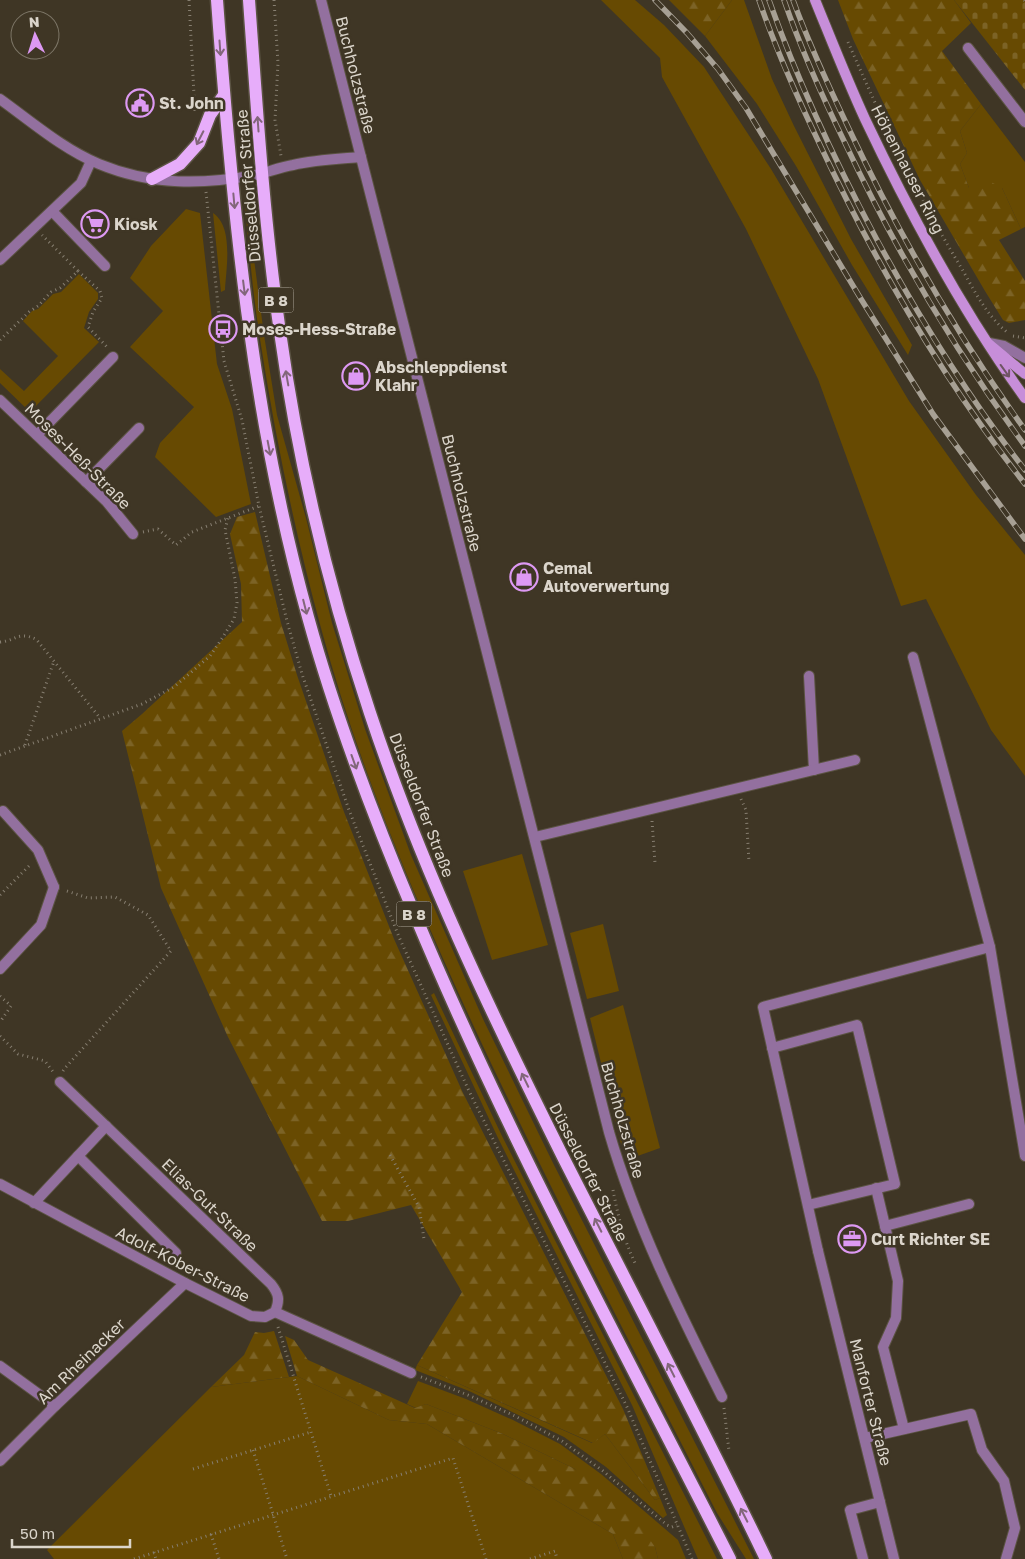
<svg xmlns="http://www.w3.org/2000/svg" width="1025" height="1559" font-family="'Golos Text',sans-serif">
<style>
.green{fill:#674a02}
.forest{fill:url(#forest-firs)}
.cemetery{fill:url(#cemetery-stones)}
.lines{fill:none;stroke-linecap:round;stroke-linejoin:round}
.lane-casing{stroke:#5b5343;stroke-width:12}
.street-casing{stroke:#5b5343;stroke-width:12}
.secondary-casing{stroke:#5b5343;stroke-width:12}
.primary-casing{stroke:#5b5343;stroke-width:15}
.path{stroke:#877f71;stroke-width:3;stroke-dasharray:1 4;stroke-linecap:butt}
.lane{stroke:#93709f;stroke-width:10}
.street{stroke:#93709f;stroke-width:10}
.secondary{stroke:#c78ed9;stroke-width:10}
.primary{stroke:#e7adfa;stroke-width:12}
.rail-casing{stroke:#a7a094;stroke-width:5.5}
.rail{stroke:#3f3625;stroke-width:4;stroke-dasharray:11;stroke-linecap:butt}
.oneway{stroke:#82667a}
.oneway2{stroke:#6f5564}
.labels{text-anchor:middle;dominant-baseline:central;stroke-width:5;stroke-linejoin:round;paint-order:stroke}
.shield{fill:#3f3625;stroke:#aca599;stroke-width:1}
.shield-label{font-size:15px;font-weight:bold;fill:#dbd5cb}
.street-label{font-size:16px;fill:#dbd5cb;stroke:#3f3625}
.poi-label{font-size:16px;font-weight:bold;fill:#dbd5cb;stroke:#3f3625;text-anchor:start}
</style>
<defs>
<pattern id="forest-firs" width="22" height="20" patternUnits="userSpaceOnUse" patternTransform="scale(1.25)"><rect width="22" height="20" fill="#674a02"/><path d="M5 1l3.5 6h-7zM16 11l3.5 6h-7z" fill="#7c6326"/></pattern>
<pattern id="cemetery-stones" width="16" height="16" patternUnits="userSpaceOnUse" patternTransform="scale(1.25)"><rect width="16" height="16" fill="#674a02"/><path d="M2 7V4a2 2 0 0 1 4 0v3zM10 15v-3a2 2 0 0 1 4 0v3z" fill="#7c6326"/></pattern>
</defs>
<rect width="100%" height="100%" fill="#3f3625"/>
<g class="green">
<path d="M601,0H635L664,25L704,67L771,169L909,401L976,495L1025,555V776L991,730L926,599L901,606L818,379L746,229L662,77L660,58Z"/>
<path d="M732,0H744L772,79L794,126L851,239L912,345L908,355L852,265L796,166L757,104L705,36Z"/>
<path d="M981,104L1025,162V227L1021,229L1002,188H969L960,164L967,153L960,131Z"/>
<path d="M245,206H247L264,335L277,415L306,518L332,623L365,729L411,855L483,1019L553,1163L754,1559H746L717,1513C635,1352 551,1192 475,1029C415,899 358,766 321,628C295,533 275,436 260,339C253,295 249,250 245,206Z"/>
<path d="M186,209L200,213L217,364L232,409L251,504L216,517L155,457L160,443L194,407L130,347L163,311L130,278L151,246Z"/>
<path d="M213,213C234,227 226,269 225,290L221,292Z"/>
<path d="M79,274L98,293V299L89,312L84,328L99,342L30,412L0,383V369L24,391L58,356L23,321L32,311L38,309L53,294L61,292Z"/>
<path d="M522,854L548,945L492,960L463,871Z"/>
<path d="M603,924L619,991L587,999L570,933Z"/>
<path d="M434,993L502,1136L717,1559H698L632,1405L498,1138L431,995Z"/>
<path d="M623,1005L660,1148L632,1158L621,1144L590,1018Z"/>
<path d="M417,1365L592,1443L605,1434L655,1500L660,1498L667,1515L663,1518L606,1467L564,1437L469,1391L415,1370Z"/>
<path d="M297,1376L389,1420L427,1424L613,1534L623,1559H54L47,1550L211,1387Z"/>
<path d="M418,1381L466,1399L513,1420L560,1444L601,1474L678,1540L686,1559H658L655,1547L575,1469L503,1434L426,1404L416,1408L407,1404Z"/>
</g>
<g class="forest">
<path d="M669,0H732L705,36Z"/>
<path d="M838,0H954L971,23L942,51L981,104L960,131L967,153L960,164L969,188L984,178L1002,188L1021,229L999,240L1025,281V320L1009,323L1003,320L985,291L920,180L853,39Z"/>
<path d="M255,512L281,623L297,675L344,812L394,939L463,1093L623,1409L660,1498L655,1500L605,1434L593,1443L417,1365L462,1292L411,1205L348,1221H322L228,1037L161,888L122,731L142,714L242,622L241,584L230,534L237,517Z"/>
<path d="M274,1331L289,1377L211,1387L244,1355L255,1332L264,1333Z"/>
<path d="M285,1336L294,1340L308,1360L415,1408L426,1404L503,1434L575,1469L622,1501L655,1547L658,1559H623L613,1534L427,1424L389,1420L297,1376Z"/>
</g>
<path class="cemetery" d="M954,0H1025V90Z"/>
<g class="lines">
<g class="lane-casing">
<g id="lane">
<path d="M968,48L1025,122"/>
<path d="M52,211L105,266"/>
<path d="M989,343L1004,346L1025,358"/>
<path d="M37,435L113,357"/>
<path d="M86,482L139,428"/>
<path d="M913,657L990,947L1025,1156"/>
<path d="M809,676L814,770"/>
<path d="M3,811L38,850L54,887"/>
<path d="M772,1048L857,1025L895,1184L808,1205"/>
<path d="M78,1156L176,1253"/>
<path d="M876,1188L885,1226"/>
<path d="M818,1251L763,1007L990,947"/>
<path d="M904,1429L883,1347L896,1318L898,1281L885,1226L969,1204"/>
<path d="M865,1438L971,1414L982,1450L1004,1481L1015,1528L1006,1559"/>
<path d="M863,1559L850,1510L880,1502"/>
</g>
</g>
<g class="street-casing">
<g id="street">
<path d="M321,0L609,1132C636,1225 679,1311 722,1397"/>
<path d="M0,99C32,122 63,149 99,164C152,186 204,185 260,174C271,171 281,167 293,165C315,160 338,159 361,157"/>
<path d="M0,260L81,183L91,161"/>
<path d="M0,400L107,502L133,534"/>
<path d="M535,837L855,760"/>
<path d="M0,969L41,925L54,887"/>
<path d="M60,1082L271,1284C279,1294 280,1300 275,1312"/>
<path d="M0,1184L185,1283L251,1316L265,1317L275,1312"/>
<path d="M34,1203L106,1126"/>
<path d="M818,1251L894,1559"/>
<path d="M275,1312L411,1373"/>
<path d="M0,1366L55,1406"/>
<path d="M0,1461L55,1406L185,1283"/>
</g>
</g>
<g class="secondary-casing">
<g id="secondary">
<path d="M815,0C831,39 847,80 865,119C911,216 962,311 1025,398"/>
<path d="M989,344L1025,374"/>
</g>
</g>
<g class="primary-casing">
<g id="primary">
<path d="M217,0C232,208 252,416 308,617C336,719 374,818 415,915C507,1136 622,1346 730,1559"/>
<path d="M249,0C257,111 264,222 280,332C298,461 329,590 370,713C421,867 491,1013 563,1157C631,1291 701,1424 766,1559"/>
<path d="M152,179L180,164L199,143L210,115L224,95"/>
</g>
</g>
<g class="path">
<path d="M189,0L195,114"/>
<path d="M274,0L278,63L275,120L281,156"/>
<path d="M1024,0L1025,1"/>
<path d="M848,42C882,120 918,197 962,269C975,292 987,316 1008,333"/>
<path d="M206,192L224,361L242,420L259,506L287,621L302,674L349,810L399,937L469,1091L627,1407L692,1559"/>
<path d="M78,271L100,291L102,298L93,312L88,327L108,348"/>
<path d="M1013,336L1025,338"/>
<path d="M0,340L29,312L38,306L51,292L60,288L78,271L42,235"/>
<path d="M143,532L158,529L176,545L192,532L259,506"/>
<path d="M0,642C16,641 17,631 36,639L100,718"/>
<path d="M25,745L54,661"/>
<path d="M0,755L142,704L174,687L210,656L223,637L234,619L237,603L235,579L225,530L228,518"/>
<path d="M741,799L746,810L749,862"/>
<path d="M652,821L655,863"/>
<path d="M0,895L31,864"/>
<path d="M0,996L11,1006L0,1022"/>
<path d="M0,1036L18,1054L45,1061L54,1073"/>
<path d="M63,1071L65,1068L171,951L148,915L115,897L88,898L64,890"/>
<path d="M390,1155L419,1207L424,1239"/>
<path d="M613,1190C618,1216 624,1241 636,1265"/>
<path d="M278,1327L331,1496"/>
<path d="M421,1377L468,1395L515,1416L562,1441L603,1471L667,1525L672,1527L677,1525"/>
<path d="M724,1408L729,1451"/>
<path d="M253,1450L287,1559"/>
<path d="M193,1469L311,1432"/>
<path d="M211,1534L219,1559"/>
<path d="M154,1552L156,1559"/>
<path d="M134,1559L453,1458L486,1559"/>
<path d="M530,1559L555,1551L557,1559"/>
</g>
<use href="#lane" class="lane"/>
<use href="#street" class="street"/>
<use href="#secondary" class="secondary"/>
<use href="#primary" class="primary"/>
<g class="rail-casing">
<g id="rail">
<path d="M655,0L687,33L718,69L746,108L861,299L933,414L1025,539"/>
<path d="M759,0C776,50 798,99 821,147C877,266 944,381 1025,484"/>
<path d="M769,0C798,82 835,161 876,238C920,319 968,397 1025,470"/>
<path d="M784,0C801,49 822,96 845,143C895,249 955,351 1025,446"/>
<path d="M793,0C809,44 829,87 849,129C899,235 957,335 1025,430"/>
</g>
</g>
<use href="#rail" class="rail"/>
</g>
<defs><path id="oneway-shaft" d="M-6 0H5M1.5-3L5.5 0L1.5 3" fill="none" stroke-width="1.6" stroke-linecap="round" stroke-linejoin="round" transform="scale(1.25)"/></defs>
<g class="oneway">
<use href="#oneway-shaft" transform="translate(220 48) rotate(86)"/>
<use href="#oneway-shaft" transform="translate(258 124) rotate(-94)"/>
<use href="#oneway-shaft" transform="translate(200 138) rotate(117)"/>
<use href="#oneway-shaft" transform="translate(234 201) rotate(85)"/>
<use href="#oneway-shaft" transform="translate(244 288) rotate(83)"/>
<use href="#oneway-shaft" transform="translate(287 378) rotate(-100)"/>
<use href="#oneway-shaft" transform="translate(269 448) rotate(79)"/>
<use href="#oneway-shaft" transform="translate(305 607) rotate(76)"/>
<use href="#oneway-shaft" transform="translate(354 762) rotate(70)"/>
<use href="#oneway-shaft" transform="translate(525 1080) rotate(-116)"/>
<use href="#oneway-shaft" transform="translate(598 1225) rotate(-117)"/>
<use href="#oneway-shaft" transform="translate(671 1370) rotate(-117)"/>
<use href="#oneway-shaft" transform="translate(744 1515) rotate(-117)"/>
</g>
<use class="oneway2" href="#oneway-shaft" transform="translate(1005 371) rotate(54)"/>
<defs>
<g id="civic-ring" transform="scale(1.4375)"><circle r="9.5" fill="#3f3625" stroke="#dd99f3" stroke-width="1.5"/><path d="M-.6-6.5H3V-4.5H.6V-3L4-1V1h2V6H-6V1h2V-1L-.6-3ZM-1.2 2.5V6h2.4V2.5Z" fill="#dd99f3"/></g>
<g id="supermarket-ring" transform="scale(1.4375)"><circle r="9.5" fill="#3f3625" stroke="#dd99f3" stroke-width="1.5"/><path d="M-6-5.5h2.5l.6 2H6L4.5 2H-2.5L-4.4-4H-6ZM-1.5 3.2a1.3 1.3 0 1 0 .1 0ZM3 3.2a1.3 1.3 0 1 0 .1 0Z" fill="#dd99f3"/></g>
<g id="bus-ring" transform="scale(1.4375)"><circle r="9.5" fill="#3f3625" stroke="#dd99f3" stroke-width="1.5"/><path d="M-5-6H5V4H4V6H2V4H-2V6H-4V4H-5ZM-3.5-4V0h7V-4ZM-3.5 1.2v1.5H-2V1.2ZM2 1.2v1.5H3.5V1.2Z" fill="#dd99f3"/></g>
<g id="shop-ring" transform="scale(1.4375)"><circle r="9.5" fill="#3f3625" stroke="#dd99f3" stroke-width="1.5"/><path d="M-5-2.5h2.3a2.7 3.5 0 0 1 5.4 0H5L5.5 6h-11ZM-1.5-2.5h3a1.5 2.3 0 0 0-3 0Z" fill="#dd99f3"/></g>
<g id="office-ring" transform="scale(1.4375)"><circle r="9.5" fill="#3f3625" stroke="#dd99f3" stroke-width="1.5"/><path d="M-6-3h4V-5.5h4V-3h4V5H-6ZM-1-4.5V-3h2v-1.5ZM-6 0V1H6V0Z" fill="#dd99f3"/></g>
</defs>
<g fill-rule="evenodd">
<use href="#civic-ring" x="140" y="103"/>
<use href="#supermarket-ring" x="95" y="224"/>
<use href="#bus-ring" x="223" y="329"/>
<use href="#shop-ring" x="356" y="376"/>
<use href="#shop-ring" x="524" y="577"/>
<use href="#office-ring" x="852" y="1239"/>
</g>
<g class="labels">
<g class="shield">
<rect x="258.5" y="287.5" width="35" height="25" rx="4"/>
<rect x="396.5" y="901.5" width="35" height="25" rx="4"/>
</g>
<g class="shield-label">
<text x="276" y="300">B 8</text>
<text x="414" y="914">B 8</text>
</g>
<g class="street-label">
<text transform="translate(356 75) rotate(76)">Buchholzstraße</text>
<text transform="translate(908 169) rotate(63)">Höhenhauser Ring</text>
<text transform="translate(248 186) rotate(-95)">Düsseldorfer Straße</text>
<text transform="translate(78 456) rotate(45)">Moses-Heß-Straße</text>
<text transform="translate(462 493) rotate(76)">Buchholzstraße</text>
<text transform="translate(422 805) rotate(69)">Düsseldorfer Straße</text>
<text transform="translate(623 1120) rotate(74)">Buchholzstraße</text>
<text transform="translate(589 1172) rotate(63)">Düsseldorfer Straße</text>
<text transform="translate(210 1205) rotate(44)">Elias-Gut-Straße</text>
<text transform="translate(183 1264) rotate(27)">Adolf-Kober-Straße</text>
<text transform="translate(81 1361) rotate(-44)">Am Rheinacker</text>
<text transform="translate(871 1402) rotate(76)">Manforter Straße</text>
</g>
<g class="poi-label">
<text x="159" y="103">St. John</text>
<text x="114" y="224">Kiosk</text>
<text x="242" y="329">Moses-Hess-Straße</text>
<text x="375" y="367">Abschleppdienst<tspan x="375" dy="18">Klahr</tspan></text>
<text x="543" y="568">Cemal<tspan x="543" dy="18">Autoverwertung</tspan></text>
<text x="871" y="1239">Curt Richter SE</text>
</g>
</g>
<g transform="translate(35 35) rotate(356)"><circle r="24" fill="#3f3625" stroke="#7d7667"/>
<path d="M0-4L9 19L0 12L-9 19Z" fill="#dd99f3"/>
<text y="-8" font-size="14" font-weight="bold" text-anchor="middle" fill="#dbd5cb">N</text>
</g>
<path d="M12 1539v8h118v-8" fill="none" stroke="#dbd5cb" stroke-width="2.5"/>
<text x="20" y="1539" font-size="15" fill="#dbd5cb" stroke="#3f3625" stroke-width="4" paint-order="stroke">50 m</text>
</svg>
